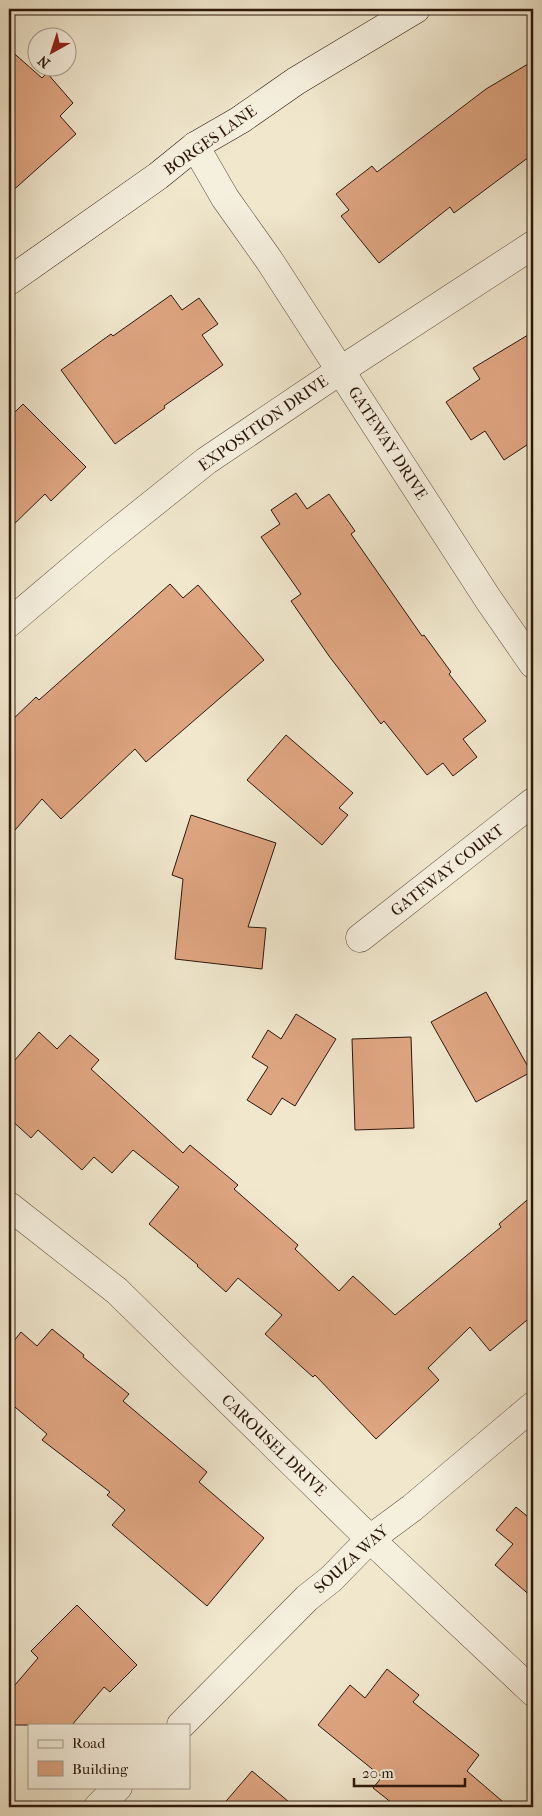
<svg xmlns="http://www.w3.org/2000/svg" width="542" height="1816" font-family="'IM FELL French Canon',serif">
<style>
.building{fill:#dea581;stroke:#2d170b}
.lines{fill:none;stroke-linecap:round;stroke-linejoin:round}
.street-casing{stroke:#5e4b3c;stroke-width:29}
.secondary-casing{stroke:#2d170b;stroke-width:29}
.street{stroke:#f5efde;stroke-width:28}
.secondary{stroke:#f5efde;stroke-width:28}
.labels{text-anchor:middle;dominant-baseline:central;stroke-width:4.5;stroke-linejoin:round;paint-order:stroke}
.street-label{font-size:16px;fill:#2d170b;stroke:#f5efde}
</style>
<rect width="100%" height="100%" fill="#f0e7cd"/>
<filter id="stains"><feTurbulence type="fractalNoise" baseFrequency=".004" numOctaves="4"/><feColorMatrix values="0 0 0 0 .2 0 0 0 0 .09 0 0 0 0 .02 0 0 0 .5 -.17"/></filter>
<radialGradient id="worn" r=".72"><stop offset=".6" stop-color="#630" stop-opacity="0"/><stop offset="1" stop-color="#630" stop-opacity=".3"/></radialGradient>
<g class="building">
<path d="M9,49L42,78L47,73L73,103L60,116L76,134L9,194Z"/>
<path d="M533,61V154L454,213L450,207L379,263L341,216L349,210L336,194L372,166L377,172L486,89Z"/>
<path d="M171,295L182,310L199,298L218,324L202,335L223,365L164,406L165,408L115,444L61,370L111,334L113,336Z"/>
<path d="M533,332V441L504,460L485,431L471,440L446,402L480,379L473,368Z"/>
<path d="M23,404L86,467L51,501L45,494L9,529V418Z"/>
<path d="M296,493L307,509L329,494L355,531L351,534L422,636L424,635L451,672L449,674L486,721L463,739L477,757L453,776L443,763L427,775L384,721L381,724L329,656L291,601L301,594L261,537L280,524L271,510Z"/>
<path d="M170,584L183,598L198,585L264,660L146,762L135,749L61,819L42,799L9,837V723L36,697L39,700Z"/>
<path d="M286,735L353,793L339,808L348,815L322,845L247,780Z"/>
<path d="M191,815L276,843L248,927L266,928L262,969L175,959L183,879L172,875Z"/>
<path d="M486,992L531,1072L476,1102L431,1022Z"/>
<path d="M296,1014L336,1039L295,1106L282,1098L271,1115L247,1100L268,1067L252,1057L268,1030L281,1039Z"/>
<path d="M39,1032L57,1049L70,1035L99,1060L91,1069L183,1153L190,1145L238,1185L234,1189L298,1245L295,1249L339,1291L353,1276L395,1315L501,1227L499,1224L533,1195V1315L490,1351L470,1327L428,1368L439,1380L376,1439L315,1375L313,1377L265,1334L282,1315L238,1278L226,1292L197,1266L198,1265L149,1224L179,1187L133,1150L112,1173L94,1157L82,1170L38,1130L31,1138L9,1118V1067Z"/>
<path d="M411,1037L414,1128L355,1130L352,1039Z"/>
<path d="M52,1329L84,1355L83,1357L129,1394L123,1401L207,1472L199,1482L264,1538L207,1606L112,1525L125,1510L107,1495L110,1492L42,1440L47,1434L9,1402V1347L21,1332L37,1346Z"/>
<path d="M516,1507L533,1521V1598L495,1565L513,1544L496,1530Z"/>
<path d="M77,1605L137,1665L110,1692L104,1687L72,1725H9V1692L38,1658L31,1651Z"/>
<path d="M387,1669L419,1695L413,1702L479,1755L467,1771L509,1807H397L373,1788L382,1777L318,1725L350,1685L365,1698Z"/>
<path d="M252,1771L295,1807H221Z"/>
</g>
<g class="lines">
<g class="street-casing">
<g id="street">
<path d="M195,146L225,198L269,260L488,599L533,664"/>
<path d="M9,623L101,545L206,461L341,370L533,245"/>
<path d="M360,938L533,802"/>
<path d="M9,1206L117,1291L370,1539L533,1692"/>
<path d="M181,1725L307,1598L331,1579L370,1539L412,1508L533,1406"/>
<path d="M98,1807L118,1787"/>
</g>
</g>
<g class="secondary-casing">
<path id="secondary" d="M9,281L158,176L195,146L240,120L296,81L416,9"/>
</g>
<use href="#street" class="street"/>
<use href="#secondary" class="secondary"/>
</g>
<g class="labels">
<g class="street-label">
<text transform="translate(210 140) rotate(-35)">BORGES LANE</text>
<text transform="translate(263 423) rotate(-35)">EXPOSITION DRIVE</text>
<text transform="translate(388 443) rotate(57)">GATEWAY DRIVE</text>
<text transform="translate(447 870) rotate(-38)">GATEWAY COURT</text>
<text transform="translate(274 1445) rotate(44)">CAROUSEL DRIVE</text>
<text transform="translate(351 1559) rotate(-42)">SOUZA WAY</text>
</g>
</g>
<rect width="542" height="1816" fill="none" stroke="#f0e7cd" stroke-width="30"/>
<rect x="10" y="10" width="522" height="1796" fill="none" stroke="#2d170b" stroke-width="2.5"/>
<rect x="15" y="15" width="512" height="1786" fill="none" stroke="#2d170b"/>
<rect x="28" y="1724" width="162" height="65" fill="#f5efde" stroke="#a5998a"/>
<rect x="38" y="1740" width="25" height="8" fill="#f5efde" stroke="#a5998a"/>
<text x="72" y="1748" font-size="15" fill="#2d170b">Road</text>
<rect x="38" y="1761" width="25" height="15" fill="#dea581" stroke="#a5998a"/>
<text x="72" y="1774" font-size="15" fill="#2d170b">Building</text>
<g transform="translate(52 52) rotate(219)"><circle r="24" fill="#f5efde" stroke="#a5998a"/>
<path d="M0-4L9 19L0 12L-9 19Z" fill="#8f2418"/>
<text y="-8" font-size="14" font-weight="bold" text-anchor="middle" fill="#2d170b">N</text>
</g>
<path d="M354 1778v8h111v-8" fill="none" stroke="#2d170b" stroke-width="2.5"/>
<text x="362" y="1778" font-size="15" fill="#2d170b" stroke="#f5efde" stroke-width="4" paint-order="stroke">20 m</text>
<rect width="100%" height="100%" filter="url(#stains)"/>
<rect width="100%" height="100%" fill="url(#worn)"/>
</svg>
